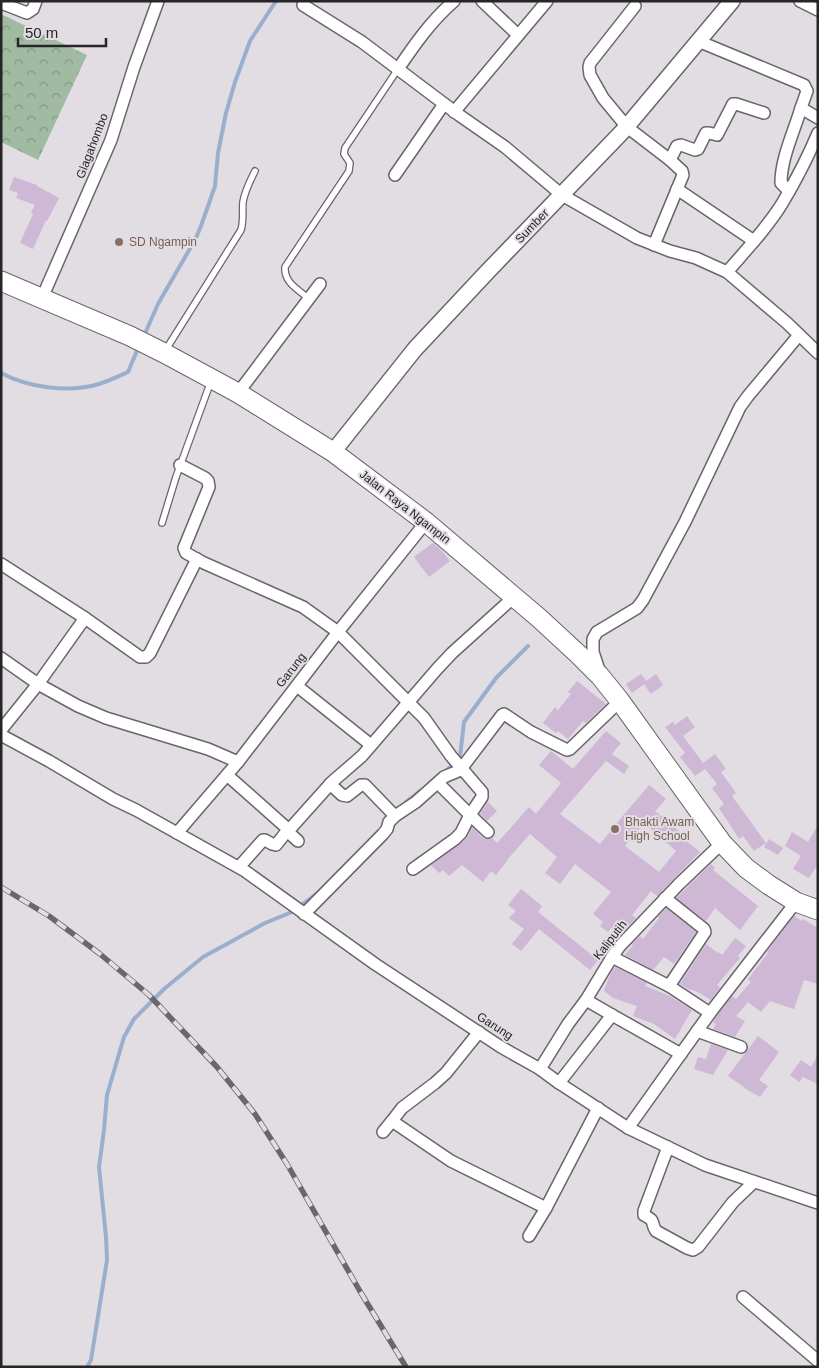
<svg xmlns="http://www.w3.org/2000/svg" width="819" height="1368" font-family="Arial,sans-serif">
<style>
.park{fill:url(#park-crowns)}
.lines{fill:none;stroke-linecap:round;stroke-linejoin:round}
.stream{stroke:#9aafce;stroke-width:4}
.building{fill:#cfb7d6;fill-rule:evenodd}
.service-casing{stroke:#69656a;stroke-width:8}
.minor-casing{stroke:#69656a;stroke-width:14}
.tertiary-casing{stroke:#69656a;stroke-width:18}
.primary-casing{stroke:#69656a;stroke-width:21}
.service{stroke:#fff;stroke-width:5.5}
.minor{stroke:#fff;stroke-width:11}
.tertiary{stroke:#fff;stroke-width:15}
.primary{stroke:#fff;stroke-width:19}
.rail-casing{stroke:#6a676a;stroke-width:5.5}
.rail{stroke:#e1dde3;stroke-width:4;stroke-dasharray:11;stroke-linecap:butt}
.education-dot{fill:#8d6e63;stroke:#e1dde3;stroke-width:2}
.labels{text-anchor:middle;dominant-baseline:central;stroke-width:4;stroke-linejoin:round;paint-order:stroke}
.street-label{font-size:12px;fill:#272527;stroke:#e1dde3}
.education-label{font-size:12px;fill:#785e54;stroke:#e1dde3;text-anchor:start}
</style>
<defs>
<pattern id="park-crowns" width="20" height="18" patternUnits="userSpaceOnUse" patternTransform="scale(1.25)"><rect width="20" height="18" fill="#a0bba1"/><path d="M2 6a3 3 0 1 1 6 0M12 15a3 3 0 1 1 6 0" fill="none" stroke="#829883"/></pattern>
</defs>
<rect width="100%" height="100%" fill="#e1dde3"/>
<path class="park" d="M1,14L87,55L38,160L1,142Z"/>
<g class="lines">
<g class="stream">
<path d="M143,338L158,304L196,238L201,226L215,186L218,153L226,113L235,82L250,41L276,1"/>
<path d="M1,373C29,388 69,393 99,384C109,381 119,376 128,372L139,346"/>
<path d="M445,772L460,757L464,722L496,678L528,646"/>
<path d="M406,802L420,791"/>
<path d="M87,1367L91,1360L107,1260L106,1237L99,1167L104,1130L107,1095L124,1037L134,1019L164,989L203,957L265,923L292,912L319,892"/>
</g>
</g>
<g class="building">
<path d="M14,177L37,185V186L59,198L47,221L46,220L33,249L20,243L33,214L31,212L35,205L16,198L18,193L9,190Z"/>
<path d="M433,543L442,551L450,561L429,577L414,557Z"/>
<path d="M641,674L646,681L656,674L663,685L651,694L644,684L632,693L626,684Z"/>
<path d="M577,681L606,704L586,723L583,721L568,739L558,731L556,733L543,723L555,707L558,710L571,694L568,692Z"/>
<path d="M687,716L695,727L683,736L703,763L715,754L726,769L721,772L736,793L732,796L766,843L754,851L743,836L739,839L719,808L724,804L712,788L717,784L705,769L695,776L680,757L685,753L665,727L673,722L675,725Z"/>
<path d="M606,731L621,743L612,754L629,766L624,774L606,761L560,814L600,844L616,824L649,785L666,799L655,811L686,837L684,839L700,852L657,896L651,891L632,915L636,918L620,935L611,928L608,932L600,926L603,922L593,914L611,892L575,864L560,884L545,873L557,857L530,834L506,861H507L496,875L491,871L483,882L462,865L449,876L443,870L439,873L431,865L460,844L468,837L472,827L483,838L487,839L492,838L497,843L529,807L536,814L561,783L539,765L551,751L573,769ZM644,823L676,851L659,872L625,846Z"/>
<path d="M488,802L497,811L487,821L480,814Z"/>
<path d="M818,825V864L809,878L793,869L801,856L785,846L792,832L808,842Z"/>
<path d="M769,839L783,848L778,855L764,847Z"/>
<path d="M711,864L715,868L713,870L758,906L740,930L715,908L706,921L676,898Z"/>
<path d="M521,889L542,906L538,912L598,960L590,970L539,929L521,951L512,944L524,929L509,918L516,911L508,905Z"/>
<path d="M666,908L696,932L674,964L664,957L653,970L625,955L633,945L632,944L640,936L643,939L659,918L658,917Z"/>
<path d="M794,916L802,921L803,919L818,928V984L804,980L794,1009L770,1001L761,1012L748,1002L736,1016L745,1021L735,1037L713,1029L716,1024L713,1022L716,1017L732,996L736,999L751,982L748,979L768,953L767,952Z"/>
<path d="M735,938L746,946L738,956L740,958L717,985L720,987L711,1000L696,991L688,989L680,984L706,944L718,953L719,952L722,955Z"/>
<path d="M615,967L647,983L645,986L670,996L692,1010L675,1039L654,1024L633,1016L637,1006L613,998L604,991L610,975Z"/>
<path d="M758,1036L779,1052L759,1080L768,1086L760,1097L744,1088V1087L728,1076Z"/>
<path d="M711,1044L728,1050L713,1075L694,1069L698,1057L706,1059Z"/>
<path d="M818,1055V1084L803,1077L799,1082L790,1075L801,1060L811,1067Z"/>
</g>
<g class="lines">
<g class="service-casing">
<g id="service">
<path d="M309,299C298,289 284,283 285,267L349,171L350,163L344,154L345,148L398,69"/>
<path d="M165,351L241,230C244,220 242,211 243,202C245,190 250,181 255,171"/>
<path d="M162,523L176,477L211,381"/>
</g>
</g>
<g class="minor-casing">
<g id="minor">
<path d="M482,1L518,35"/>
<path d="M800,1L818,10"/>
<path d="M1,3L27,13L33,9L36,1"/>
<path d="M303,5L362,42L459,115L505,147L562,195L637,238L670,251L696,258L727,272L787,323L818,353"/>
<path d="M635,6L590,63L589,67L590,75L603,98L627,127L670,160L677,146L681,145L695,150L698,149L706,133H709L717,135L733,104H736L764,113"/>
<path d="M698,41L804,85L807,91L801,108L818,118"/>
<path d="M398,69C415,44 431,21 454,1"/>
<path d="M454,112L547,1"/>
<path d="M395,175L444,104"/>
<path d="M677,189L754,241"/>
<path d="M789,191L781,183C781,158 794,132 801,108"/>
<path d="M654,245L683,175L682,171L670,160"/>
<path d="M727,272C746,250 768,227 783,202C796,180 808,157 818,133"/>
<path d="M42,298L111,140L134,67L158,1"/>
<path d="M238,393L320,284"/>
<path d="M180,465L205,478L208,481L209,487L184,548L186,553L204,563L303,607L338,632L424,718L451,756L482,792V797L470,815L461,833L455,839L413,869"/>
<path d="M1,564L85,618"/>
<path d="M1,658L38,684L78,706L106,718L208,749L238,762"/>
<path d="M599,670L593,652V639L597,632L637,608L643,600L685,522L740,407L748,396L799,335"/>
<path d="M297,686L371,745"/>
<path d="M1,730L38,684L85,618L140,657H146L150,653L197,559"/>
<path d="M1,735L49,761L113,799L136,810L245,871L375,964L501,1047L540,1069L559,1083L628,1128L705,1165L818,1203"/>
<path d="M227,775L289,830L287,831L298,841"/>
<path d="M438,783L470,815L488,832"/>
<path d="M330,784L342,795L347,796L361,785H365L395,816"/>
<path d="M289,830L332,782L362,756L437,669L452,653L514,597"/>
<path d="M177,833L238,762L338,632L426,522"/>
<path d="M239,867L263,840H265L272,844L276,845L287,831"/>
<path d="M665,898L704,929L705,932L669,986"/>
<path d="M304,914L383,834L387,829L389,822L395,816L416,802L444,777C450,774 456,773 461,769L502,715L504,714L531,732L567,750L570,749L620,701"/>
<path d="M612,957L669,986L710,1013"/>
<path d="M586,1000L612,1015"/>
<path d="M697,1031L741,1047"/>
<path d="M479,1032L446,1073L435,1083L402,1108L392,1121L451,1161L546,1208L598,1108"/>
<path d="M540,1069L568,1024L586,1000L612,957L619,947L679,884L722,843"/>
<path d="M559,1083L612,1015L681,1054"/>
<path d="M628,1128L710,1013L796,902"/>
<path d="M383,1132L392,1121"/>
<path d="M668,1147L644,1211V1215C657,1222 650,1222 656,1231L687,1248L693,1250L698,1247L733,1202L754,1182"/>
<path d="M529,1236L546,1208"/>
<path d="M743,1297L818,1361"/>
</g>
</g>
<g class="tertiary-casing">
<path id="tertiary" d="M333,452L415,349L489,270L623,131L732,1"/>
</g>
<g class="primary-casing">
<path id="primary" d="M1,281L130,336L164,353L238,393L333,452L426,522L539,618L578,654L600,676L620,701L722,843L746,868L769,885L796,902L818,910"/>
</g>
<use href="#service" class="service"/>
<use href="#minor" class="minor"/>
<use href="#tertiary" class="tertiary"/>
<use href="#primary" class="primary"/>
<g class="rail-casing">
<path id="rail" d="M1,887L49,916L100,954L149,995L217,1067L255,1114L287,1164L361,1293L406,1367"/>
</g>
<use href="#rail" class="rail"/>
</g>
<g class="education-dot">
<circle cx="119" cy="242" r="5"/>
<circle cx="615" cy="829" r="5"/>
</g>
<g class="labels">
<g class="street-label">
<text transform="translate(92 146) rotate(-69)">Glagahombo</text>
<text transform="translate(532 226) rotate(-46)">Sumber</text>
<text transform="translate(405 507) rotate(38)">Jalan Raya Ngampin</text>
<text transform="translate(291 670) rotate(-52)">Garung</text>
<text transform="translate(610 940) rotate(-52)">Kaliputih</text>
<text transform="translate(495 1026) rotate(33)">Garung</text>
</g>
<g class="education-label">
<text x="129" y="242">SD Ngampin</text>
<text x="625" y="822">Bhakti Awam<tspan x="625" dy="14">High School</tspan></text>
</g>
</g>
<rect width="819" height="1368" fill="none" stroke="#272527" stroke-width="5"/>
<path d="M18 38v8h88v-8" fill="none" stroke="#272527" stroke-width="2.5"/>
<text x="25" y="38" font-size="15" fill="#272527" stroke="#e1dde3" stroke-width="4" paint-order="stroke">50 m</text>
</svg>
